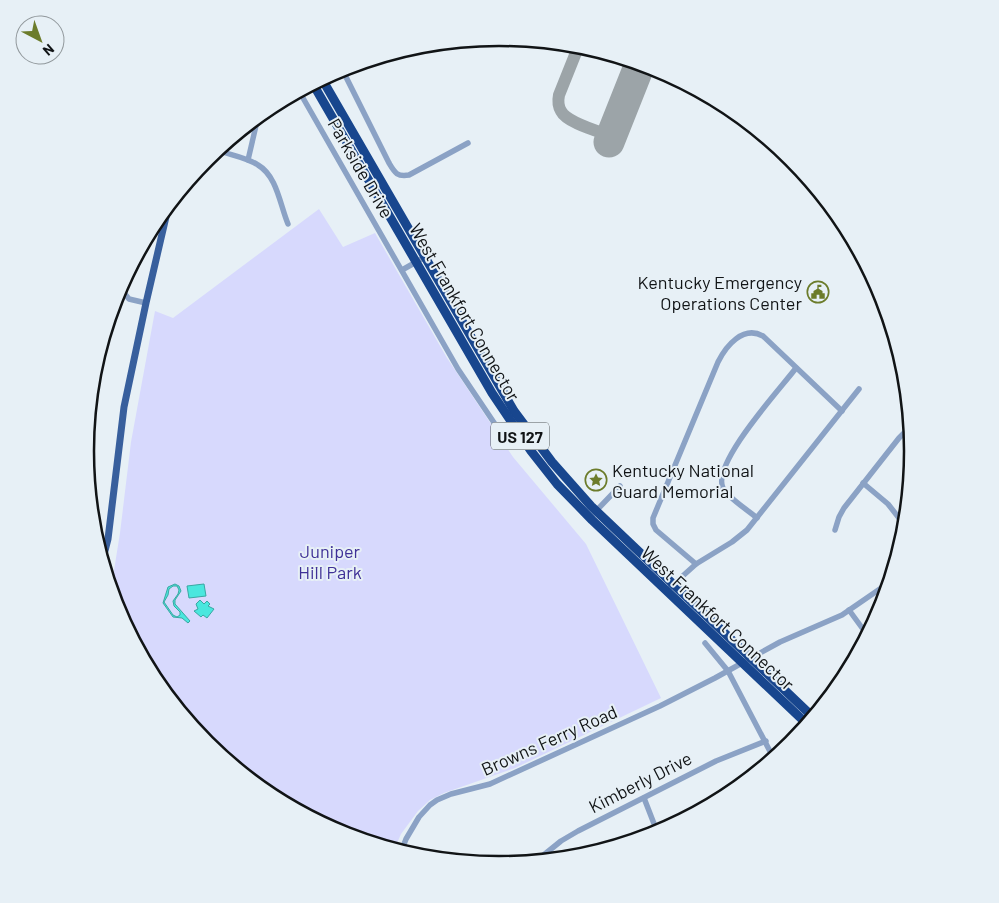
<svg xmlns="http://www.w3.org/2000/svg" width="999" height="903" font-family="Barlow,sans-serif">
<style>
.green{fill:#d7d9fd}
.water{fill:#4ae7de;stroke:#39a8a2;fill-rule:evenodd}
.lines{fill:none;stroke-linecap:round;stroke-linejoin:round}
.taxiway{stroke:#9ca4a8;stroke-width:12}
.runway{stroke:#9ca4a8;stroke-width:31}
.minor{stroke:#8ba2c5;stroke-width:5.5}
.major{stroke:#385f9d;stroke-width:7}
.highway{stroke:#18468e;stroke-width:9}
.labels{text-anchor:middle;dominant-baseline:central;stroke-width:4;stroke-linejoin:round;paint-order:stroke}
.shield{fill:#e7f0f6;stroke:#515659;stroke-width:1}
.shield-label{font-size:16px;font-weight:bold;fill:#111416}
.street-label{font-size:18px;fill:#111416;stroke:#e7f0f6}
.poi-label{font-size:18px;fill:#111416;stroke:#e7f0f6;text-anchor:end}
.park-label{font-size:18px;fill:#3f3197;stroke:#e7f0f6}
.rim{fill:none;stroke:#111416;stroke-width:2.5}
</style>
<rect width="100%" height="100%" fill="#e7f0f6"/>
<path class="green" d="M319,209L343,247L375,233L447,358L513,457L586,544L661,698L515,768L444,793L430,800L418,811L401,834L394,850L341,834L269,796L207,744L155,681L117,610L111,589L120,533L131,442L155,311L173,318Z"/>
<g class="water">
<path d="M175,584L179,586L181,591L175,600V604L190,621L188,623L182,618L173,617L163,603L168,587ZM173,586H177L179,590L178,594L173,601L174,606L180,612V615L177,617L173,615L164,602L168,595L169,589Z"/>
<path d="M204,584L206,596L189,598L187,586Z"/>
<path d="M200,600L204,604L207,601L210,604L208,606L214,609L207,618L203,615L201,617L194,611L198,609L196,604Z"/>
</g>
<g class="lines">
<path class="taxiway" d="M579,45L559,95C558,100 558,106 561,111C567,123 598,131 611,136"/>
<path class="runway" d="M609,142L640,64"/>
<g class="minor">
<path d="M342,69L389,163C395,173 397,177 409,175L468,143"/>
<path d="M299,91L458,369L505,439"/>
<path d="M217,150C230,155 246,157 258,165C277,176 280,205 288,224"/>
<path d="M248,160L258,117"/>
<path d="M402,270L425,257"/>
<path d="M120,288L129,299L146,303"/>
<path d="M863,483L888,504L906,527"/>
<path d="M595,512L620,486"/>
<path d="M757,518C748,510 728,498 723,488C711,464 781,388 796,368"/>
<path d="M835,530L839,517L844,508L899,438L911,426"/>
<path d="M98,548L106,549"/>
<path d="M696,564L656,530L653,524V518L718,362C726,346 743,325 763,336L842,411"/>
<path d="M666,591L696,564L732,542L747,530L859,389"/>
<path d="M849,610L868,636"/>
<path d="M705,643L728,671L774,759"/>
<path d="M644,798L658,834"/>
<path d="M401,852L406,839L419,817L430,805L437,800L451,794L490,784L660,706L715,678L780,642L842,615L890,582"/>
<path d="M535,862L561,841L578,831L716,761L766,741"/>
</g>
<path class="major" d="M102,562L108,539L124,407L146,303L169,204"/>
<g class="highway">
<path d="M322,79L514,411L552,462L591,506L814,718"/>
<path d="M313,84L492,393L531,451L557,484L592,520L808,725"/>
</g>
</g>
<defs>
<g id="civic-ring" transform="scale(1.125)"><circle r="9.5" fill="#e7f0f6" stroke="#6c7c2b" stroke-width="1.5"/><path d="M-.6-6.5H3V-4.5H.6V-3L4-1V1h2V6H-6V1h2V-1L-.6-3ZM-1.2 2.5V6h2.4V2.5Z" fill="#6c7c2b"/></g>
<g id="sight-ring" transform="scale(1.125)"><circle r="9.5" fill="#e7f0f6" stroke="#6c7c2b" stroke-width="1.5"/><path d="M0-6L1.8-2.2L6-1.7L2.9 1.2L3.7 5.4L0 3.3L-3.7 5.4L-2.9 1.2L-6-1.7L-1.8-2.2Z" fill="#6c7c2b"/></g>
</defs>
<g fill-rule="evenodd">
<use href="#civic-ring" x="818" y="292"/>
<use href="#sight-ring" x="596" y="480"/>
</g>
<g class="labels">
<rect class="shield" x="491" y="422.5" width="58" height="27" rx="4"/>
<g class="shield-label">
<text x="520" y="436">US 127</text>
</g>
<g class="street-label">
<text transform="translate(361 168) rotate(60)">Parkside Drive</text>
<text transform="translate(465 312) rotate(60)">West Frankfort Connector</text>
<text transform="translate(718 618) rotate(43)">West Frankfort Connector</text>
<text transform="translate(549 740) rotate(-24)">Browns Ferry Road</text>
<text transform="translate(640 782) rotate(-27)">Kimberly Drive</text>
</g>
<g class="poi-label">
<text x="802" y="282">Kentucky Emergency<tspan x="802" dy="21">Operations Center</tspan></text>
<text x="612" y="470" text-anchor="start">Kentucky National<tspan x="612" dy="21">Guard Memorial</tspan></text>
</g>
<g class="park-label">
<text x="330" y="551">Juniper<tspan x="330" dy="21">Hill Park</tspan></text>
</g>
</g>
<path d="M0 0H999V903H0ZM94 451a405 405 0 1 1 810 0a405 405 0 1 1-810 0Z" fill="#e7f0f6" fill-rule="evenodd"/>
<path class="rim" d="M94 451a405 405 0 1 1 810 0a405 405 0 1 1-810 0Z"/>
<g transform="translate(40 40) rotate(139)"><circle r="24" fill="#e7f0f6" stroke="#91989c"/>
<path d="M0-4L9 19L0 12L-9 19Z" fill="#6c7c2b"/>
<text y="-8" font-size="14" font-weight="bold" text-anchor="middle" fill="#111416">N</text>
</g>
</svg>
